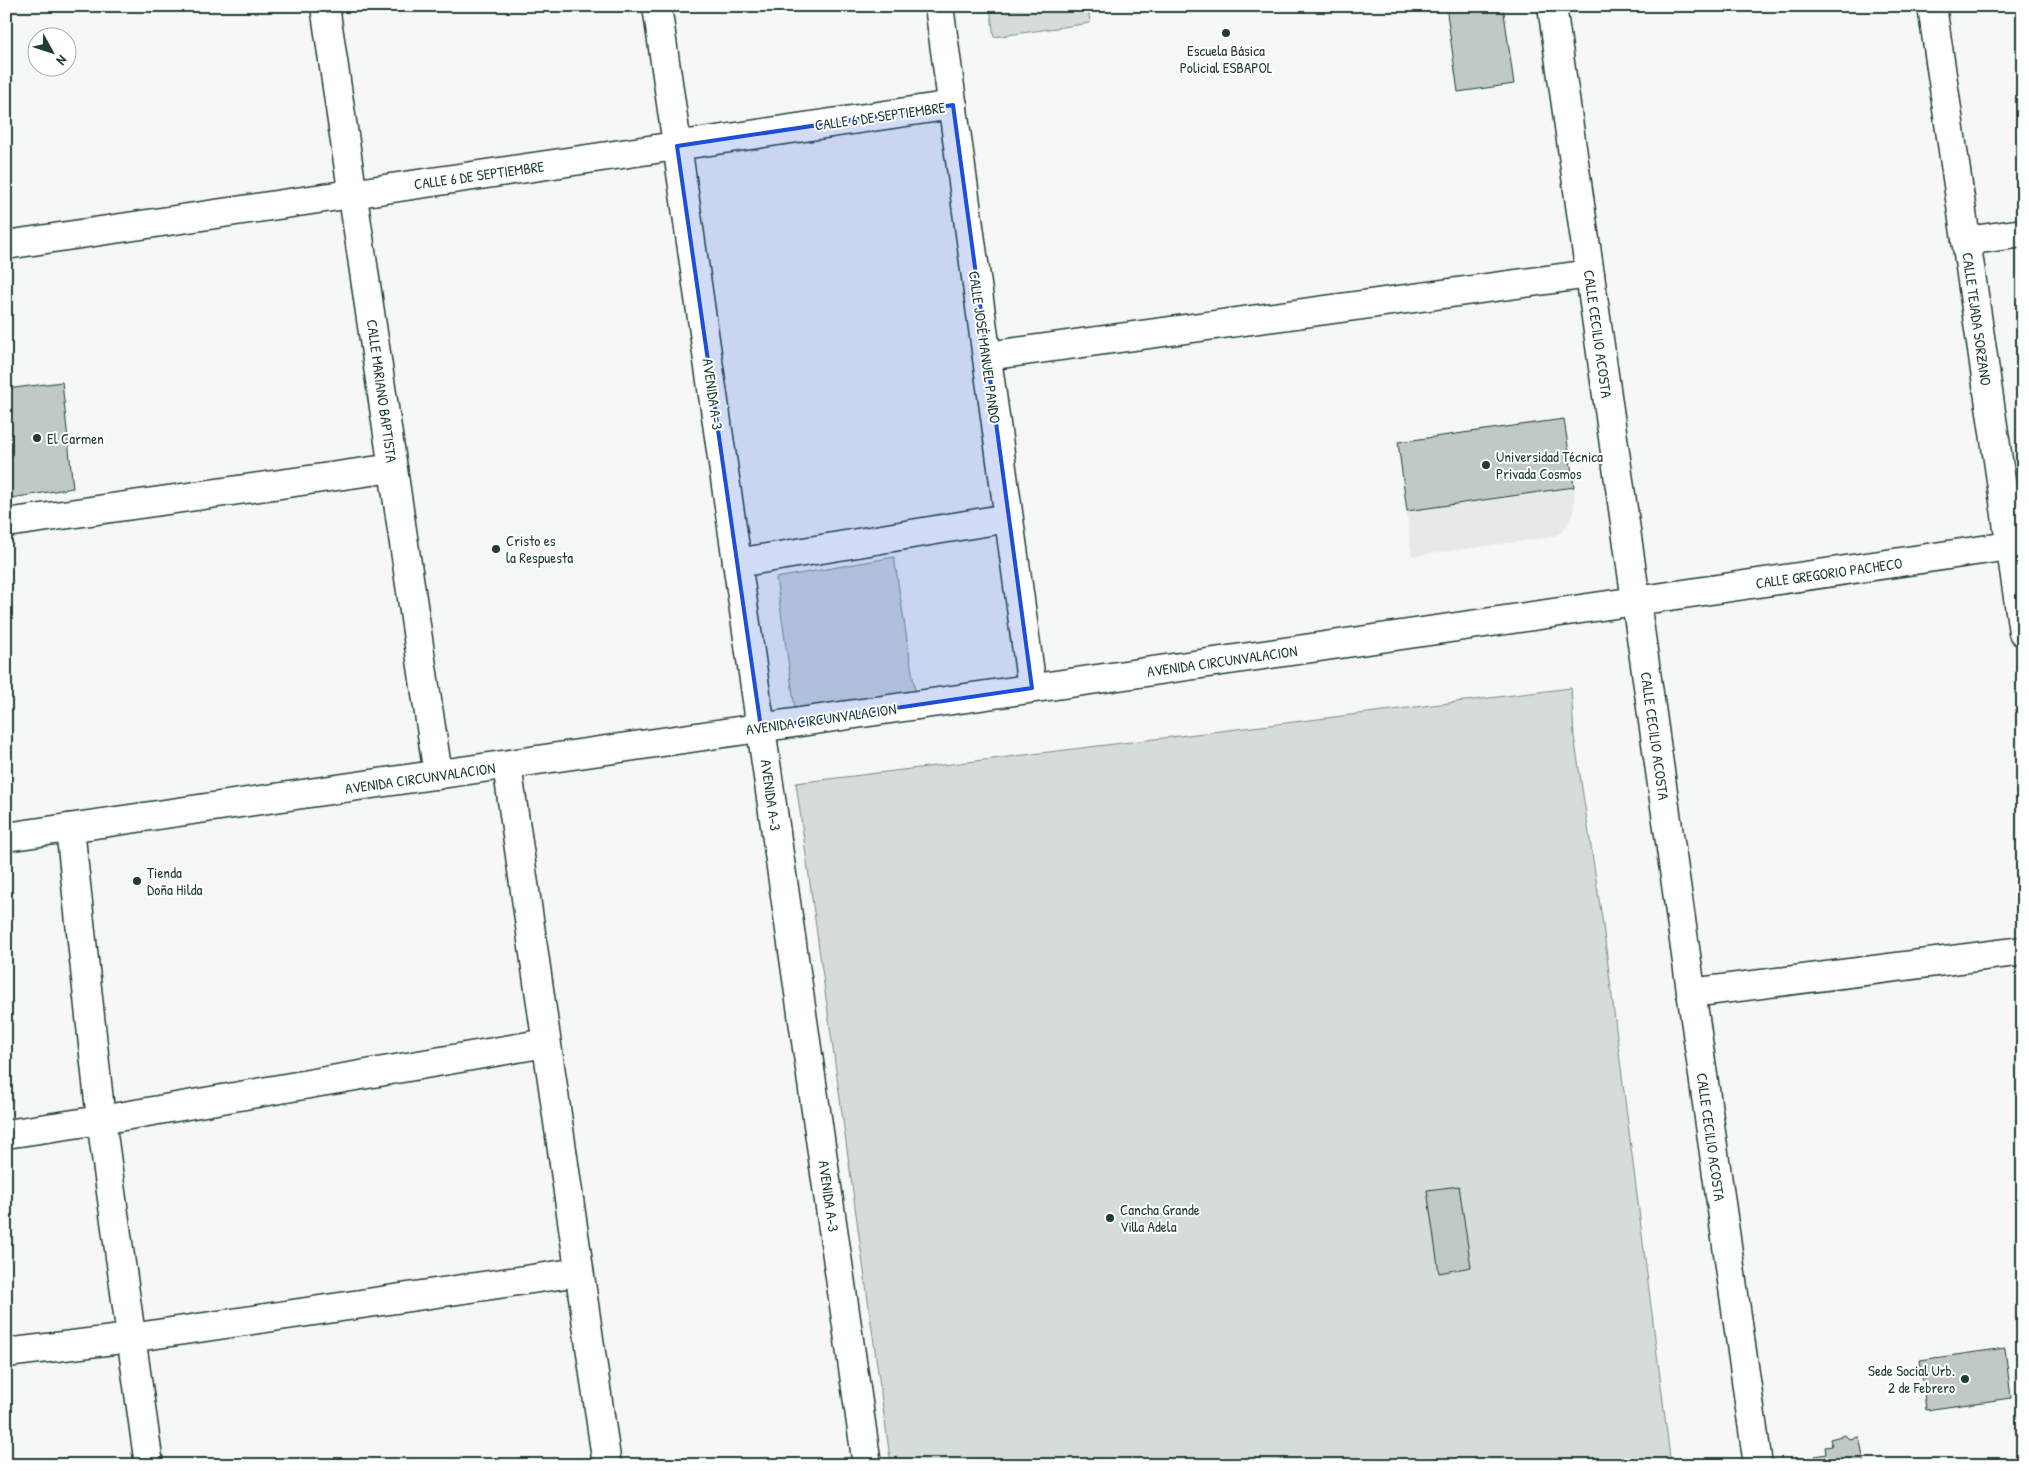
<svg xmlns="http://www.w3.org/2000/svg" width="2029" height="1471" font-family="'Patrick Hand',sans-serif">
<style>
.built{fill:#e6e9e8}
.green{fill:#d6dcdb;stroke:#7a8c88}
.building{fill:#c0c9c6;stroke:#1f3d34}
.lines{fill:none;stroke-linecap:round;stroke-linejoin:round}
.minor-casing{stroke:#1f3d34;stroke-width:31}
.tertiary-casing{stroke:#1f3d34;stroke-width:31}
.minor{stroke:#fff;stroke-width:28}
.tertiary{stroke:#fff;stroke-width:28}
.marked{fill:#1d4ed8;fill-opacity:0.2;stroke:#1d4ed8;stroke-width:4;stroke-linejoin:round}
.poi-dot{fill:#1f3d34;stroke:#fff;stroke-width:2}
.labels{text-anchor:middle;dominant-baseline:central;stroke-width:4;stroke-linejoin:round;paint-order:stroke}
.poi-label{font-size:15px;fill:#1f3d34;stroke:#fff;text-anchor:start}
.street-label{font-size:15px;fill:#1f3d34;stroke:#fff}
</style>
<rect width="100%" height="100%" fill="#f6f7f7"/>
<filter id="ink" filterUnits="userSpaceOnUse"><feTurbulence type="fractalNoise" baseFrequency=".02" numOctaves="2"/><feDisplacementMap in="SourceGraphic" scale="10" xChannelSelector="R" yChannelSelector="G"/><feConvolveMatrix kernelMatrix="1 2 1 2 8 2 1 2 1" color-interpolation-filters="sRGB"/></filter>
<g filter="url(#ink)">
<path class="built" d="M1564,419L1574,487V513L1563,531L1553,537L1412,556L1398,442Z"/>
<g class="green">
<path d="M990,6H1088L1090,23L994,37Z"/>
<path d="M894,557L916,697L797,722L776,578Z"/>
<path d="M1571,688L1574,736L1603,925L1671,1465H891L796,783Z"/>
</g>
<g class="building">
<path d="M1446,6H1503L1514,84L1458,92Z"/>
<path d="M62,382L73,488L6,499V389Z"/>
<path d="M1564,419L1574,487L1407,511L1398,442Z"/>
<path d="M1459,1186L1471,1267L1439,1273L1427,1190Z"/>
<path d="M2005,1348L2011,1398L1926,1410L1920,1360Z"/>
<path d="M1845,1435L1849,1439L1859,1437L1865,1465H1817L1815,1456L1826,1454L1825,1447L1832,1446L1830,1439Z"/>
</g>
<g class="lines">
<g class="minor-casing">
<g id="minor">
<path d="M325,6L438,775"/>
<path d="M657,6L867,1465"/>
<path d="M939,6L1032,688"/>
<path d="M1932,6L2023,632"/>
<path d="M1966,241L2023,233"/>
<path d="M6,245L953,105"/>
<path d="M987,356L1590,274"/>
<path d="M6,523L393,468"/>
<path d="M737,563L1008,518"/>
<path d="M1636,601L2023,544"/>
<path d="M507,765L607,1465"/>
<path d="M70,828L101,1120L149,1465"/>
<path d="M1691,993L2023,951"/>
<path d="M6,1134L101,1120L546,1043"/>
<path d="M6,1353L130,1338L579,1272"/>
</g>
</g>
<g class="tertiary-casing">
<g id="tertiary">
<path d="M1552,6L1758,1465"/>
<path d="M6,837L1636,601"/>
</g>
</g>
<use href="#minor" class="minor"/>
<use href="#tertiary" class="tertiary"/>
</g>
</g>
<path class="marked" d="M953,105L1032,688L761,728L677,146Z"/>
<g class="poi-dot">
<circle cx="1226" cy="33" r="5"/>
<circle cx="37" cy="438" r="5"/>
<circle cx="1486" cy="465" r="5"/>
<circle cx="496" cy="549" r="5"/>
<circle cx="137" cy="881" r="5"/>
<circle cx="1110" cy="1218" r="5"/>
<circle cx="1965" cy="1379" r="5"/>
</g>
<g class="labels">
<g class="poi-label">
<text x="1226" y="50" text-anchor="middle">Escuela Básica<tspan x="1226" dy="17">Policial ESBAPOL</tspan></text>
<text x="47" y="438">El Carmen</text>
<text x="1496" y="456">Universidad Técnica<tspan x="1496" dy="17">Privada Cosmos</tspan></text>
<text x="506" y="540">Cristo es<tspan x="506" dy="17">la Respuesta</tspan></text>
<text x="147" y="872">Tienda<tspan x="147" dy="17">Doña Hilda</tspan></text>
<text x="1120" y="1209">Cancha Grande<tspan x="1120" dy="17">Villa Adela</tspan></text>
<text x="1955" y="1370" text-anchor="end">Sede Social Urb.<tspan x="1955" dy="17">2 de Febrero</tspan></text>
</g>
<g class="street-label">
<text transform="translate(880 116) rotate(-8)">CALLE 6 DE SEPTIEMBRE</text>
<text transform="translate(479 175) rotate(-8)">CALLE 6 DE SEPTIEMBRE</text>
<text transform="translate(1977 319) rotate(82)">CALLE TEJADA SORZANO</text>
<text transform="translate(1598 334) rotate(82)">CALLE CECILIO ACOSTA</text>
<text transform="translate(985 347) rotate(82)">CALLE JOSÉ MANUEL PANDO</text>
<text transform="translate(382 391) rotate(82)">CALLE MARIANO BAPTISTA</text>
<text transform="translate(713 394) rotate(82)">AVENIDA A-3</text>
<text transform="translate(1829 573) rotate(-8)">CALLE GREGORIO PACHECO</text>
<text transform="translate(1222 661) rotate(-8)">AVENIDA CIRCUNVALACION</text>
<text transform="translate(821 719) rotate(-8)">AVENIDA CIRCUNVALACION</text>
<text transform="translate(1655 736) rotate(82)">CALLE CECILIO ACOSTA</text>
<text transform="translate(420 778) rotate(-8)">AVENIDA CIRCUNVALACION</text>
<text transform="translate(771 795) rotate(82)">AVENIDA A-3</text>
<text transform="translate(1711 1137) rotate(82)">CALLE CECILIO ACOSTA</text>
<text transform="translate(829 1196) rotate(82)">AVENIDA A-3</text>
</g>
</g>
<rect width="2029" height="1471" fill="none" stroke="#fff" stroke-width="25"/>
<rect x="12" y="12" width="2004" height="1446" fill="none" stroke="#1f3d34" stroke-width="2" filter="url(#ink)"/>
<g transform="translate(52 52) rotate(130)"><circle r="24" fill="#ffffff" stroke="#a5b1ae"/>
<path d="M0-4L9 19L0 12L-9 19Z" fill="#1f3d34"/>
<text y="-8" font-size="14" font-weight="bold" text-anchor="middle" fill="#1f3d34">N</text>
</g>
</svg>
